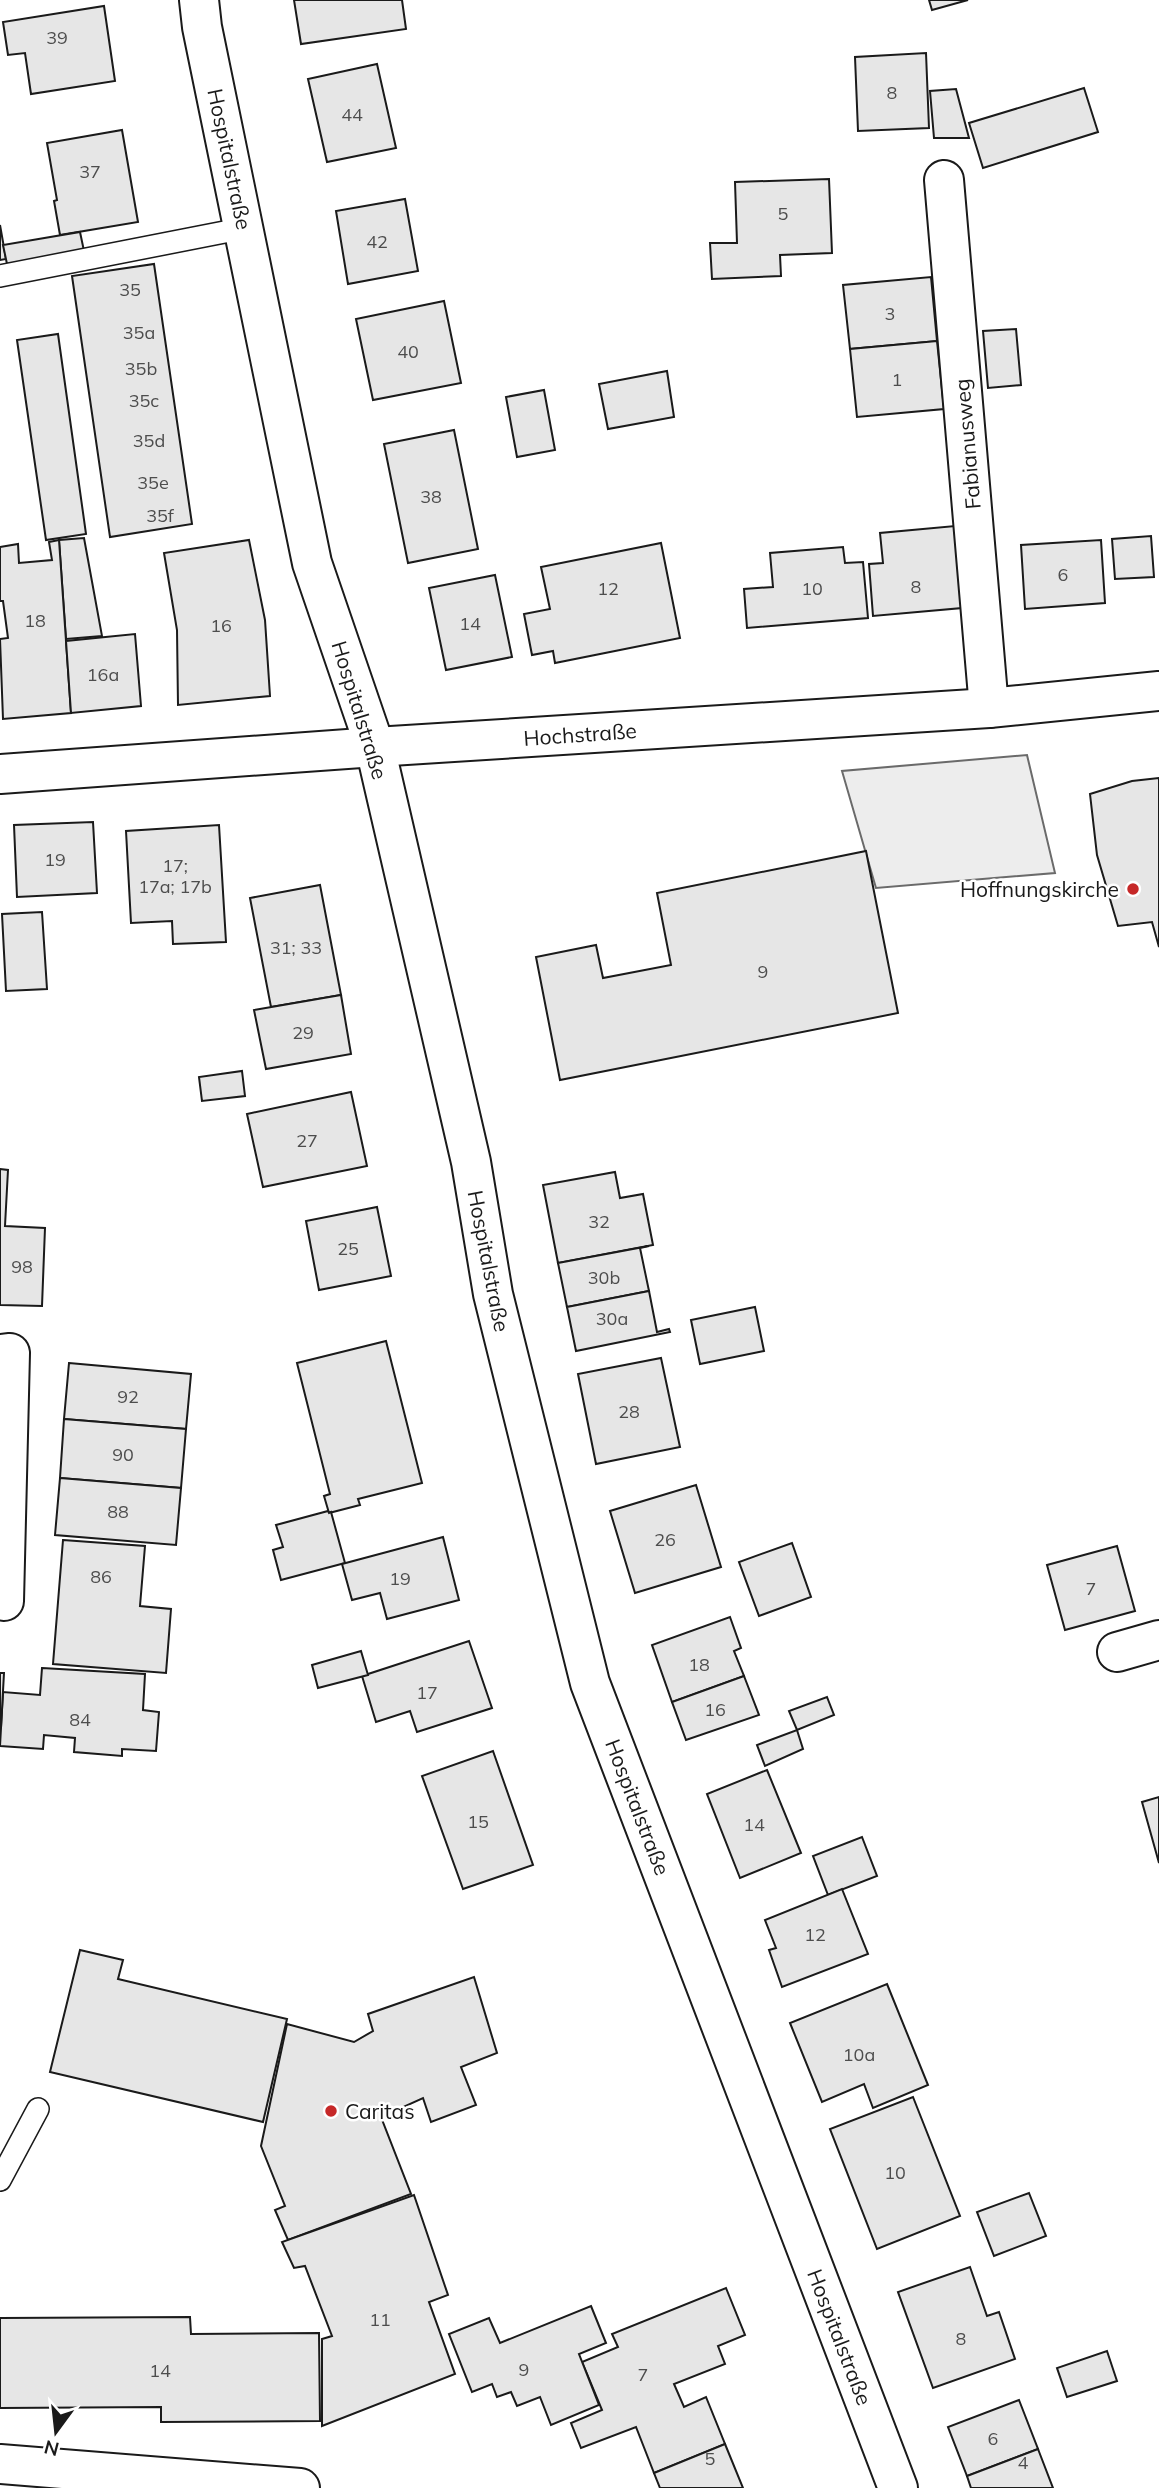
<svg xmlns="http://www.w3.org/2000/svg" width="1159" height="2488" font-family="Mulish,sans-serif">
<style>
.parking{fill:#ededed;stroke:#6a6a6a;stroke-width:2}
.building{fill:#e6e6e6;stroke:#1a1a1a;stroke-width:2}
.lines{fill:none;stroke-linecap:round;stroke-linejoin:round}
.lane-casing{stroke:#1a1a1a;stroke-width:24}
.street-casing{stroke:#1a1a1a;stroke-width:42}
.lane{stroke:#fff;stroke-width:21}
.street{stroke:#fff;stroke-width:38}
.poi-dot{fill:#c62828;stroke:#fff;stroke-width:2.5}
.labels{text-anchor:middle;dominant-baseline:central;stroke-width:5;stroke-linejoin:round;paint-order:stroke}
.number-label{font-size:18px;fill:#4d4d4d}
.street-label{font-size:21px;fill:#1a1a1a;stroke:#fff}
.poi-label{font-size:21px;fill:#1a1a1a;stroke:#fff;text-anchor:end}
</style>
<rect width="100%" height="100%" fill="#fff"/>
<path class="parking" d="M1027,755L1055,873L876,888L842,771Z"/>
<g class="building">
<path d="M294,0H402L406,29L301,44Z"/>
<path d="M929,0H968L932,10Z"/>
<path d="M104,6L115,81L31,94L25,53L8,55L3,22Z"/>
<path d="M926,53L929,128L858,131L855,57Z"/>
<path d="M377,64L396,148L327,162L308,79Z"/>
<path d="M1084,88L1098,132L983,168L969,123Z"/>
<path d="M956,89L969,138H934L930,91Z"/>
<path d="M122,130L138,222L60,235L54,201L57,200L47,143Z"/>
<path d="M829,179L832,253L780,255L781,276L712,279L710,243H737L735,182Z"/>
<path d="M405,199L418,271L348,284L336,211Z"/>
<path d="M0,225L6,259L0,260Z"/>
<path d="M80,232L84,251L7,264L3,245Z"/>
<path d="M154,264L192,524L110,537L72,276Z"/>
<path d="M931,277L937,341L850,349L843,285Z"/>
<path d="M444,301L461,383L373,400L356,319Z"/>
<path d="M1016,329L1021,385L988,388L983,331Z"/>
<path d="M58,334L86,534L46,540L17,340Z"/>
<path d="M937,341L944,409L857,417L850,349Z"/>
<path d="M667,371L674,417L608,429L599,384Z"/>
<path d="M544,390L555,450L517,457L506,397Z"/>
<path d="M454,430L478,549L408,563L384,444Z"/>
<path d="M955,526L962,608L873,616L869,564L883,563L880,533Z"/>
<path d="M1151,536L1154,577L1115,579L1112,539Z"/>
<path d="M84,538L102,636L66,639L59,540Z"/>
<path d="M59,540L71,713L3,719L0,639L8,638L3,601H0V547L18,544L19,563L52,560L49,542Z"/>
<path d="M249,540L265,620L270,696L178,705L177,630L164,553Z"/>
<path d="M1101,540L1105,603L1025,609L1021,545Z"/>
<path d="M661,543L680,638L555,663L553,651L532,655L524,614L550,609L541,567Z"/>
<path d="M843,547L845,563L863,562L868,618L747,628L744,589L773,587L770,553Z"/>
<path d="M495,575L512,657L446,670L429,588Z"/>
<path d="M135,634L141,706L71,713L66,641Z"/>
<path d="M1159,778V947L1152,922L1118,926L1097,855L1090,794L1132,781Z"/>
<path d="M93,822L97,893L17,897L14,825Z"/>
<path d="M219,825L226,942L173,944L172,921L131,923L126,831Z"/>
<path d="M866,851L898,1013L560,1080L536,957L596,945L603,978L671,965L657,893Z"/>
<path d="M320,885L341,995L271,1007L250,898Z"/>
<path d="M42,912L47,989L6,991L2,914Z"/>
<path d="M341,995L351,1054L266,1069L254,1010Z"/>
<path d="M242,1071L245,1096L202,1101L199,1077Z"/>
<path d="M351,1092L367,1166L263,1187L247,1114Z"/>
<path d="M0,1169L8,1170L5,1226L45,1228L42,1306L0,1305Z"/>
<path d="M615,1172L620,1198L643,1194L653,1245L558,1263L543,1185Z"/>
<path d="M377,1207L391,1276L319,1290L306,1221Z"/>
<path d="M649,1246L640,1248L649,1291L567,1307L558,1263Z"/>
<path d="M649,1291L657,1332L669,1329L670,1332L576,1351L567,1307Z"/>
<path d="M755,1307L764,1351L700,1364L691,1320Z"/>
<path d="M386,1341L422,1483L358,1499L360,1505L329,1513L324,1496L330,1494L297,1363Z"/>
<path d="M661,1358L680,1447L596,1464L578,1374Z"/>
<path d="M69,1363L191,1374L186,1429L64,1419Z"/>
<path d="M64,1419L186,1429L181,1488L60,1478Z"/>
<path d="M60,1478L181,1488L176,1545L55,1535Z"/>
<path d="M696,1485L721,1567L635,1593L610,1511Z"/>
<path d="M328,1511L329,1513L331,1512L345,1563L281,1580L273,1550L283,1547L276,1525Z"/>
<path d="M443,1537L459,1600L387,1619L380,1593L352,1600L342,1564Z"/>
<path d="M63,1540L145,1546L140,1606L171,1609L166,1673L53,1664Z"/>
<path d="M792,1543L811,1597L759,1616L739,1562Z"/>
<path d="M1117,1546L1135,1611L1065,1630L1047,1565Z"/>
<path d="M730,1617L741,1648L734,1651L744,1676L672,1702L652,1645Z"/>
<path d="M469,1641L492,1708L417,1732L410,1711L376,1722L362,1676Z"/>
<path d="M361,1651L368,1675L318,1688L312,1665Z"/>
<path d="M42,1668L145,1674L143,1710L159,1712L156,1751L122,1749V1756L74,1752L75,1738L44,1735L43,1749L0,1746L3,1692L40,1695Z"/>
<path d="M0,1673H4L1,1727H0Z"/>
<path d="M744,1676L759,1715L686,1740L672,1702Z"/>
<path d="M827,1697L834,1715L797,1730L789,1711Z"/>
<path d="M797,1730L803,1749L765,1766L757,1745Z"/>
<path d="M493,1751L533,1865L463,1889L422,1776Z"/>
<path d="M767,1770L801,1853L740,1878L707,1794Z"/>
<path d="M1159,1797V1863L1142,1802Z"/>
<path d="M862,1837L877,1876L828,1895L813,1856Z"/>
<path d="M842,1889L868,1954L782,1987L769,1950L776,1948L765,1920Z"/>
<path d="M80,1950L123,1960L118,1979L287,2019L263,2122L50,2072Z"/>
<path d="M474,1977L497,2053L461,2067L476,2105L431,2122L423,2098L381,2117L411,2194L288,2240L275,2210L285,2206L261,2146L287,2024L354,2042L373,2031L368,2014Z"/>
<path d="M887,1984L928,2085L873,2108L864,2084L822,2102L790,2023Z"/>
<path d="M913,2097L960,2216L877,2249L830,2129Z"/>
<path d="M1029,2193L1046,2236L994,2256L977,2212Z"/>
<path d="M414,2195L448,2295L429,2302L455,2374L322,2426V2339L332,2336L305,2266L294,2268L282,2242Z"/>
<path d="M970,2267L987,2316L999,2312L1015,2359L933,2388L898,2292Z"/>
<path d="M726,2288L745,2335L718,2346L725,2364L674,2384L684,2407L706,2397L725,2444L654,2473L636,2427L581,2448L571,2423L602,2410L582,2362L618,2347L612,2334Z"/>
<path d="M591,2306L606,2343L579,2354L599,2405L551,2425L540,2397L517,2406L511,2392L497,2397L492,2384L472,2392L449,2334L489,2318L500,2343Z"/>
<path d="M190,2317L191,2334L319,2333L320,2421L161,2422V2407L0,2408V2318Z"/>
<path d="M1107,2351L1117,2381L1067,2397L1057,2368Z"/>
<path d="M1019,2400L1038,2449L967,2476L948,2427Z"/>
<path d="M725,2444L743,2488H660L654,2473Z"/>
<path d="M1038,2449L1053,2488H971L967,2476Z"/>
</g>
<g class="lines">
<g class="lane-casing">
<g id="lane">
<path d="M0,276L245,228"/>
<path d="M0,2180L38,2109"/>
</g>
</g>
<g class="street-casing">
<g id="street">
<path d="M199,0L202,27L312,563L375,747L471,1162L493,1294L590,1683L898,2488"/>
<path d="M944,180L989,708"/>
<path d="M0,774L375,747L989,708L1159,691"/>
<path d="M0,1354L10,1353L4,1601"/>
<path d="M1117,1652L1159,1640"/>
<path d="M0,2464L300,2488"/>
</g>
</g>
<use href="#lane" class="lane"/>
<use href="#street" class="street"/>
</g>
<g class="poi-dot">
<circle cx="1133" cy="889" r="7"/>
<circle cx="331" cy="2111" r="7"/>
</g>
<g class="labels">
<g class="number-label">
<text x="57" y="37">39</text>
<text x="892" y="92">8</text>
<text x="352" y="114">44</text>
<text x="90" y="171">37</text>
<text x="783" y="213">5</text>
<text x="377" y="241">42</text>
<text x="130" y="289">35</text>
<text x="890" y="313">3</text>
<text x="139" y="332">35a</text>
<text x="408" y="351">40</text>
<text x="141" y="368">35b</text>
<text x="897" y="379">1</text>
<text x="144" y="400">35c</text>
<text x="149" y="440">35d</text>
<text x="153" y="482">35e</text>
<text x="431" y="496">38</text>
<text x="160" y="515">35f</text>
<text x="1063" y="574">6</text>
<text x="916" y="586">8</text>
<text x="608" y="588">12</text>
<text x="812" y="588">10</text>
<text x="35" y="620">18</text>
<text x="470" y="623">14</text>
<text x="221" y="625">16</text>
<text x="103" y="674">16a</text>
<text x="55" y="859">19</text>
<text x="175" y="865">17;<tspan x="175" dy="21">17a; 17b</tspan></text>
<text x="296" y="947">31; 33</text>
<text x="763" y="971">9</text>
<text x="303" y="1032">29</text>
<text x="307" y="1140">27</text>
<text x="599" y="1221">32</text>
<text x="348" y="1248">25</text>
<text x="22" y="1266">98</text>
<text x="604" y="1277">30b</text>
<text x="612" y="1318">30a</text>
<text x="128" y="1396">92</text>
<text x="629" y="1411">28</text>
<text x="123" y="1454">90</text>
<text x="118" y="1511">88</text>
<text x="665" y="1539">26</text>
<text x="101" y="1576">86</text>
<text x="400" y="1578">19</text>
<text x="1091" y="1588">7</text>
<text x="699" y="1664">18</text>
<text x="427" y="1692">17</text>
<text x="715" y="1709">16</text>
<text x="80" y="1719">84</text>
<text x="478" y="1821">15</text>
<text x="754" y="1824">14</text>
<text x="815" y="1934">12</text>
<text x="859" y="2054">10a</text>
<text x="895" y="2172">10</text>
<text x="380" y="2319">11</text>
<text x="961" y="2338">8</text>
<text x="524" y="2369">9</text>
<text x="160" y="2370">14</text>
<text x="643" y="2374">7</text>
<text x="993" y="2438">6</text>
<text x="710" y="2458">5</text>
<text x="1023" y="2462">4</text>
</g>
<g class="street-label">
<text transform="translate(230 159) rotate(78)">Hospitalstraße</text>
<text transform="translate(967 444) rotate(-95)">Fabianusweg</text>
<text transform="translate(360 710) rotate(73)">Hospitalstraße</text>
<text transform="translate(580 734) rotate(-4)">Hochstraße</text>
<text transform="translate(489 1261) rotate(79)">Hospitalstraße</text>
<text transform="translate(638 1807) rotate(69)">Hospitalstraße</text>
<text transform="translate(840 2337) rotate(69)">Hospitalstraße</text>
</g>
<g class="poi-label">
<text x="1119" y="889">Hoffnungskirche</text>
<text x="345" y="2111" text-anchor="start">Caritas</text>
</g>
</g>
<g transform="translate(56 2432) rotate(195)" stroke="#ffffff" stroke-width="5" paint-order="stroke">
<path d="M0-5L12 26L0 18L-12 26Z" fill="#1a1a1a"/>
<text y="-10" font-size="19" font-weight="bold" text-anchor="middle" fill="#1a1a1a">N</text>
</g>
</svg>
